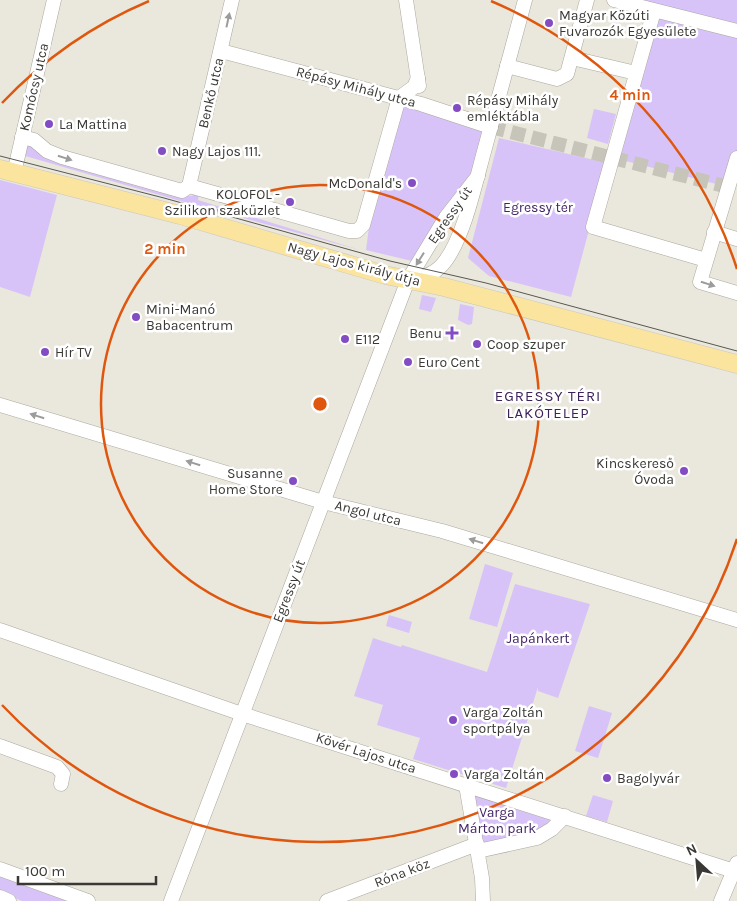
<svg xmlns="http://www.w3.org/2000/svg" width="737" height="901" font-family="Karla,sans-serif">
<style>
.green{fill:#d7c3f7}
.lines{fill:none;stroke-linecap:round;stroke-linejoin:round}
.minor-tunnel{stroke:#c7c4ba;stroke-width:14;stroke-dasharray:14 7;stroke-linecap:butt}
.minor-casing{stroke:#aba89e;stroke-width:15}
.major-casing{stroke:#c8c7c6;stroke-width:19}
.minor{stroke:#fff;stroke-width:14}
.major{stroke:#fbe49d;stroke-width:18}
.tram{stroke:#595752;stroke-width:1}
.oneway{fill:#9c9c9a}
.ring{fill:none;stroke:#df570e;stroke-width:2.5}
.poi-dot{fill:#844cc3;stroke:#fff;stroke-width:2}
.labels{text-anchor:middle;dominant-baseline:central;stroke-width:5;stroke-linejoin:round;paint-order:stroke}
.poi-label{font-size:14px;fill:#393834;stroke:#fff;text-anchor:start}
.street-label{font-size:14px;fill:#393834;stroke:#fff}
.park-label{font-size:14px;fill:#442567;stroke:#fff}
.neighbourhood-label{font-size:15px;letter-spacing:1px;fill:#3c215a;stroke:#fff}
.centre{fill:#df570e;stroke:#fff;stroke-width:2.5}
.ring-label{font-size:15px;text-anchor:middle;font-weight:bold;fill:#df570e;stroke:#fff;stroke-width:5;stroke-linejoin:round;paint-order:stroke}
</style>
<rect width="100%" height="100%" fill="#eae7dc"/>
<g class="green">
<path d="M642,0H737V158L728,187L614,158L654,11L640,7Z"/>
<path d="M399,98L486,121L470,177L412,261L366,250L369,227Z"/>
<path d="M594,109L616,114L608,144L587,138Z"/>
<path d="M499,138L607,163L571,297L489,276L468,258Z"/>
<path d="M26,143L169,193L192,196L196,192H199L198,200L360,250L177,200L22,155Z"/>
<path d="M0,180L57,195L30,297L0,287Z"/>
<path d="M422,295L436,298L431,312L419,309Z"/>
<path d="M460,304L474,307L472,324L468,325L458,320Z"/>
<path d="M485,564L513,573L497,627L469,619Z"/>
<path d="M515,584L590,604L558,698L538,691V687L506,788L413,759L420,738L377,725L383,705L354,696L373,638L401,647L402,645L487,672Z"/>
<path d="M389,615L412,622L409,633L386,626Z"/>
<path d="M589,706L612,713L598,758L575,751Z"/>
<path d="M473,793L557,818L534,835L482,843Z"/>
<path d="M593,795L613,801L607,822L586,816Z"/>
<path d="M0,874L71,901H22L0,892Z"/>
</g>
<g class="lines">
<path class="minor-tunnel" d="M491,127L728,187"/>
<g class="minor-casing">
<g id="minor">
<path d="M406,0L419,86"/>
<path d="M614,0L737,31"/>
<path d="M654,11L593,227L706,260"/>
<path d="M221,51L421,104L491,127"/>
<path d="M572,58L636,73"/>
<path d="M507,66L557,79L567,74L587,0"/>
<path d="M22,137L34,140L47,151L62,157L182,191L189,186"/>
<path d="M737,158L700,282L737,293"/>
<path d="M14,173L54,0"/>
<path d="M189,186L349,231H357L363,225L399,98L414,87L418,78"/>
<path d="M189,186L232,0"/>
<path d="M714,232L737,239"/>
<path d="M411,280C426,277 437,273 446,260C465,234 476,180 485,148C498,99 512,49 525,0"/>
<path d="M0,405L323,502L442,531L737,620"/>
<path d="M0,630L242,714L734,871"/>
<path d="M0,746L57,767L63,774L61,784"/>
<path d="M466,785L482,878L483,901"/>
<path d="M478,851L537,838L552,829L565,816"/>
<path d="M0,869L88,901"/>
<path d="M0,897L9,901"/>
<path d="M171,901L408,280L446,217L478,176"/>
<path d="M327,901L477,844"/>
<path d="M721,901L737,863"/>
</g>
</g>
<g class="major-casing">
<path id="major" d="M0,169L180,215L385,275L444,287L737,364"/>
</g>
<use href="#minor" class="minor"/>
<use href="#major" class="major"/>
<path class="tram" d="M0,156L164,198L390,261L486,283L737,351"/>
</g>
<defs><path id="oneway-solid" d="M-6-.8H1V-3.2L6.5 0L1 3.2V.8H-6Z" transform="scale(1.25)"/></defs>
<g class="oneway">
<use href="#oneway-solid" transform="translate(228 20) rotate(-78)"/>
<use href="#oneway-solid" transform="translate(65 158) rotate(18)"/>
<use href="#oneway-solid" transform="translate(420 259) rotate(122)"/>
<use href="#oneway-solid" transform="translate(708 284) rotate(18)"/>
<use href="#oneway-solid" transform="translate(37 416) rotate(-163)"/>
<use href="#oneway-solid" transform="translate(193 463) rotate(-163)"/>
<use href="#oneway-solid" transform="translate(476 541) rotate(-163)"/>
</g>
<g class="ring">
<circle cx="320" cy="404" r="219"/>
<path d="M737 539A438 438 0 0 1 2 705M2 103A438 438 0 0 1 149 1M491 1A438 438 0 0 1 737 269"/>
</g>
<g class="poi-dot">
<circle cx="549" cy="23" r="5"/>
<circle cx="457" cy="108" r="5"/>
<circle cx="49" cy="124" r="5"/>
<circle cx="162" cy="151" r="5"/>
<circle cx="412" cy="183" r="5"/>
<circle cx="290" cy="202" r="5"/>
<circle cx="136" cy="317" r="5"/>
<path d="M449.5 325.5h5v5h5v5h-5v5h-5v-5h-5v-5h5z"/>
<circle cx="345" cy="339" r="5"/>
<circle cx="477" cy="344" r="5"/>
<circle cx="45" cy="352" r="5"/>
<circle cx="408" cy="362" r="5"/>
<circle cx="684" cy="471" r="5"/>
<circle cx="293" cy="481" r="5"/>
<circle cx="453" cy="720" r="5"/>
<circle cx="454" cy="774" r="5"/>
<circle cx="607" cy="778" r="5"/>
</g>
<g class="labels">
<g class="poi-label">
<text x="559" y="15">Magyar Közúti<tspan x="559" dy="16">Fuvarozók Egyesülete</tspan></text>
<text x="467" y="100">Répásy Mihály<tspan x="467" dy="16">emléktábla</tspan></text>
<text x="59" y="124">La Mattina</text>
<text x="172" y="151">Nagy Lajos 111.</text>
<text x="402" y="183" text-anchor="end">McDonald's</text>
<text x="280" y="194" text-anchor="end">KOLOFOL -<tspan x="280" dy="16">Szilikon szaküzlet</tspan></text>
<text x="146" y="309">Mini-Manó<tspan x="146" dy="16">Babacentrum</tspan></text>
<text x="442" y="333" text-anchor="end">Benu</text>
<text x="355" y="339">E112</text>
<text x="487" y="344">Coop szuper</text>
<text x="55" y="352">Hír TV</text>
<text x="418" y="362">Euro Cent</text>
<text x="674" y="463" text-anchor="end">Kincskereső<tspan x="674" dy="16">Óvoda</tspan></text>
<text x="283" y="473" text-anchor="end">Susanne<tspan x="283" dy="16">Home Store</tspan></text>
<text x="463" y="712">Varga Zoltán<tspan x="463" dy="16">sportpálya</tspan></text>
<text x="464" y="774">Varga Zoltán</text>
<text x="617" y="778">Bagolyvár</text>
</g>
<g class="street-label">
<text transform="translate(34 87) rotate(-77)">Komócsy utca</text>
<text transform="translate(356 87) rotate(15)">Répásy Mihály utca</text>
<text transform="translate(211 93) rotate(-77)">Benkő utca</text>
<text transform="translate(450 215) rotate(-55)">Egressy út</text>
<text transform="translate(354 264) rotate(15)">Nagy Lajos király útja</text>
<text transform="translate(368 513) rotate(14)">Angol utca</text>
<text transform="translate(289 591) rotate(-69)">Egressy út</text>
<text transform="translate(366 753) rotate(18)">Kövér Lajos utca</text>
<text transform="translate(402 873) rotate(-21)">Róna köz</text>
</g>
<g class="park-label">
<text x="538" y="207">Egressy tér</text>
<text x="538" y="638">Japánkert</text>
<text x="497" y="812">Varga<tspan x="497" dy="16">Márton park</tspan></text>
</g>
<g class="neighbourhood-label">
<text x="548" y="396">EGRESSY TÉRI<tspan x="548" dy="17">LAKÓTELEP</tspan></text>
</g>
</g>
<circle cx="320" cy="404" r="8" class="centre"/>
<g class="ring-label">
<text x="630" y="100">4 min</text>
<text x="165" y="254">2 min</text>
</g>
<g transform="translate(697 861) rotate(334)" stroke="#ffffff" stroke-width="4" paint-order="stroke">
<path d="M0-4L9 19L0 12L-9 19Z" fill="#393834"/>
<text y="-8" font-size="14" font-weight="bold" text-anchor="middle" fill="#393834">N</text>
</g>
<path d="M18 876v8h138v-8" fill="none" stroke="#393834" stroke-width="2.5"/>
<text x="25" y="876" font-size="15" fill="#393834" stroke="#ffffff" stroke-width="4" paint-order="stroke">100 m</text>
</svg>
